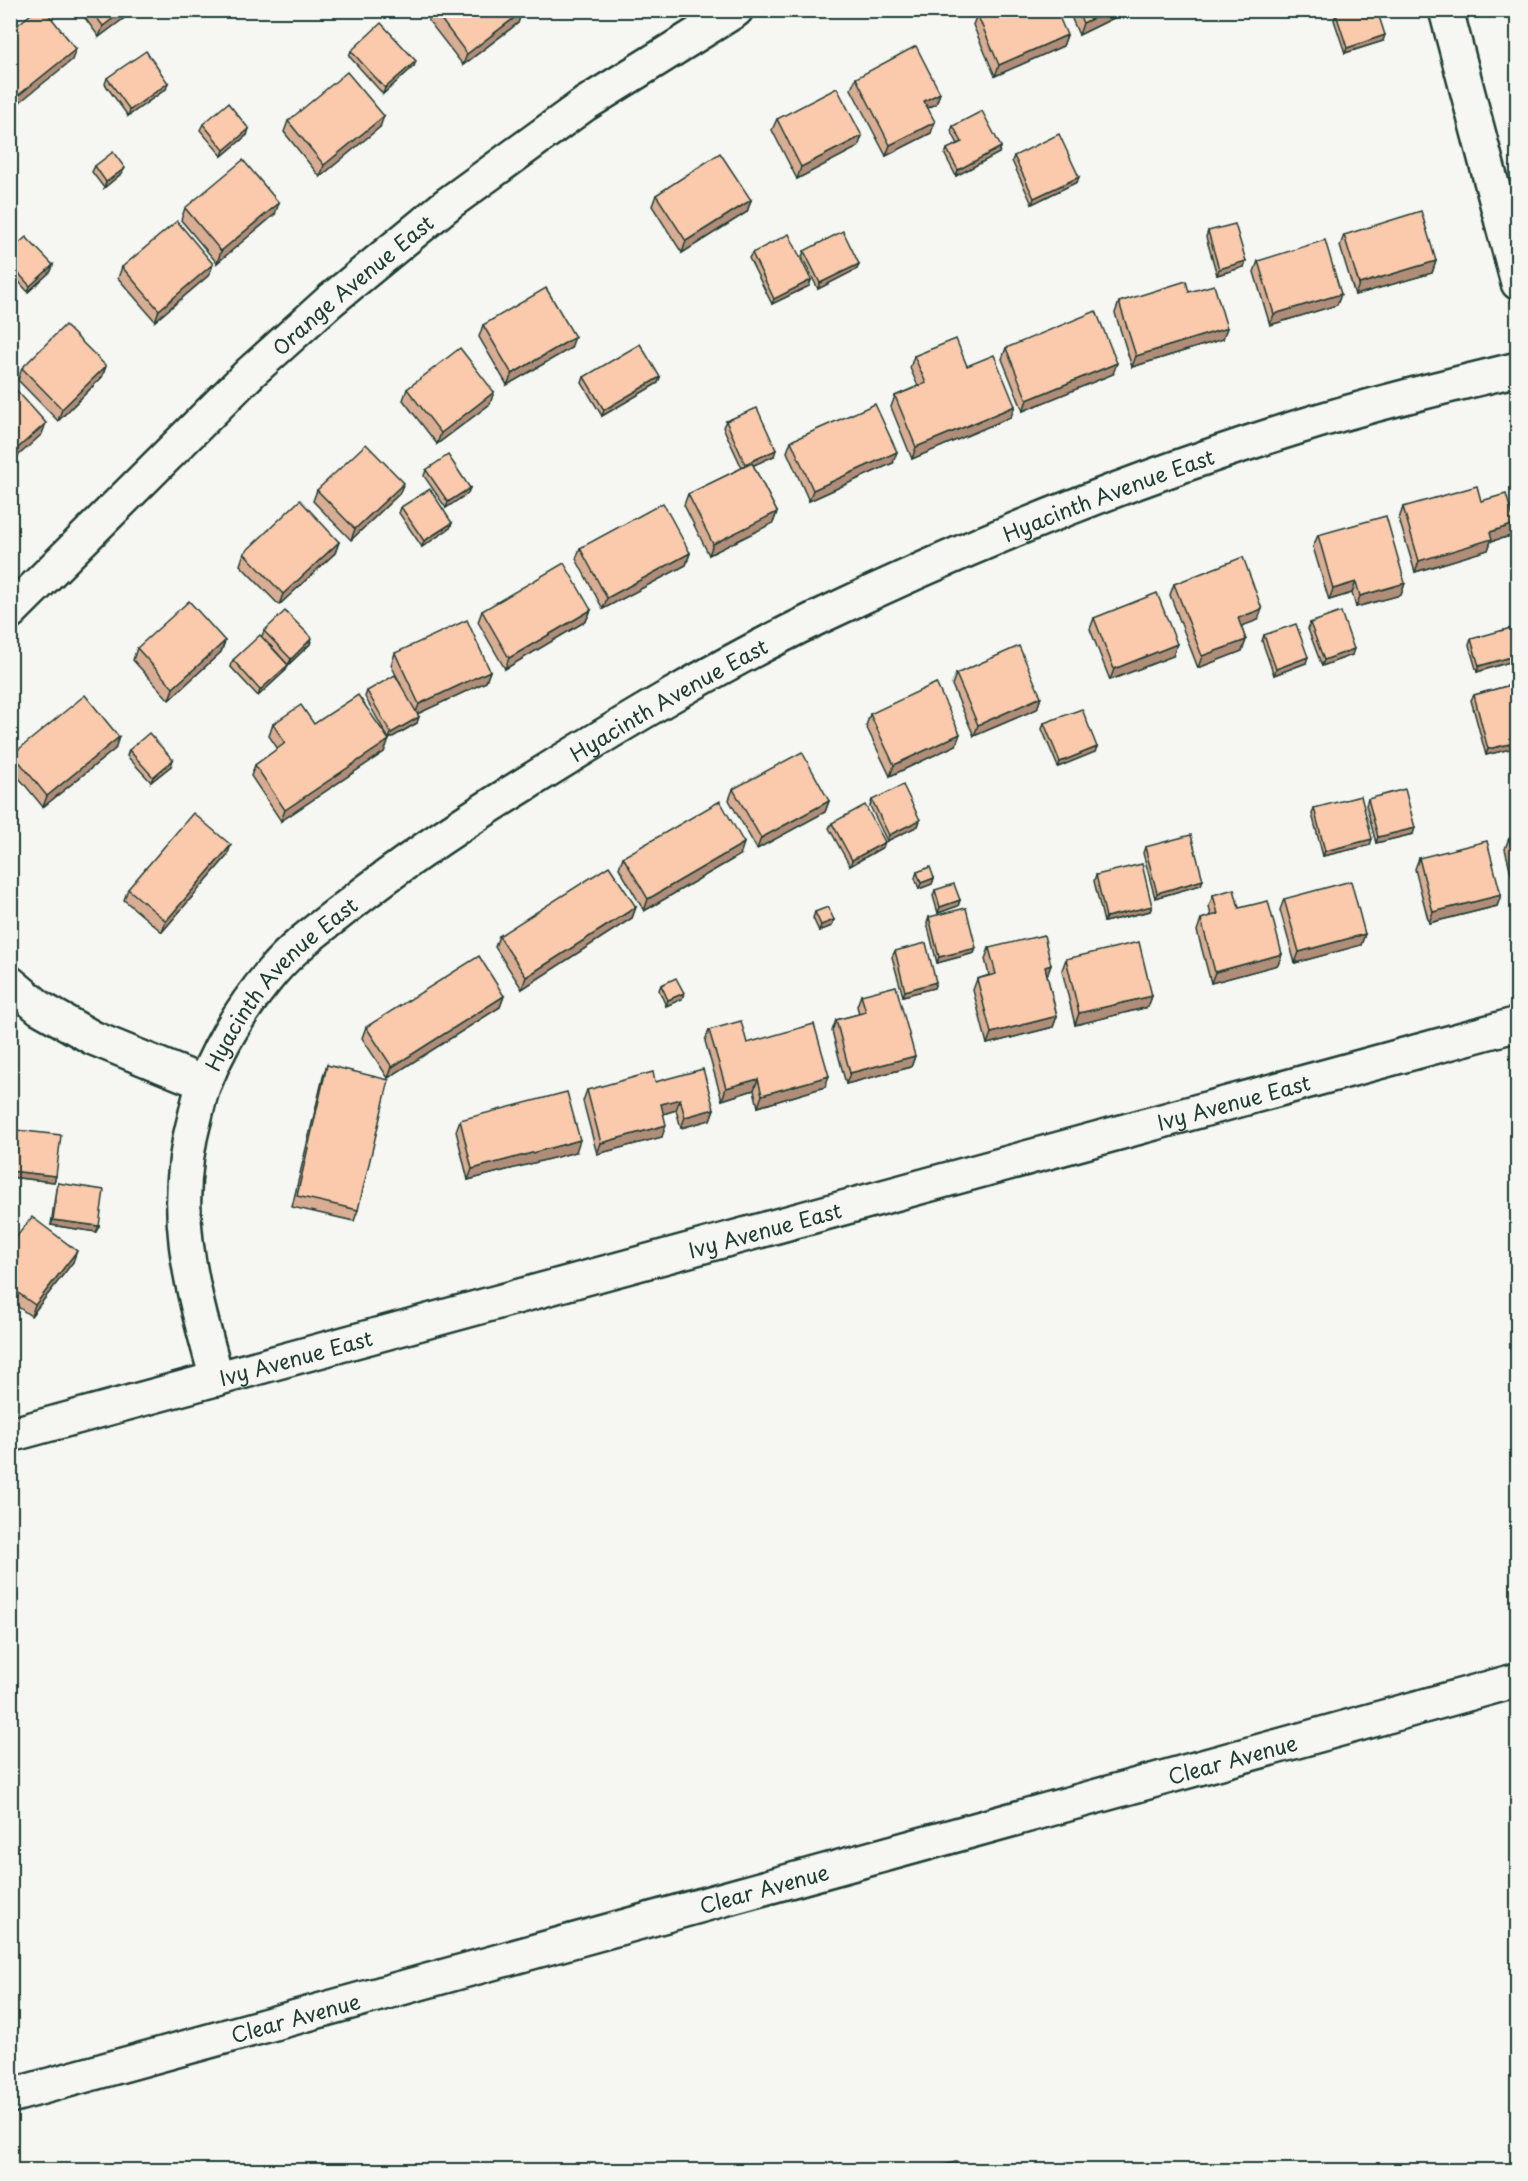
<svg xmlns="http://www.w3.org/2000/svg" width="1528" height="2181" font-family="'Playpen Sans',sans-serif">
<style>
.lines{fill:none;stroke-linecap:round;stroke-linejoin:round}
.minor-casing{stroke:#1f3d34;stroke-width:38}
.tertiary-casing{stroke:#1f3d34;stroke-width:38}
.minor{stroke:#f6f6f2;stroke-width:33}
.tertiary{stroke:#f6f6f2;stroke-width:33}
.wall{fill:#d8ad93;stroke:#1f3d34;stroke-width:1.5}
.shaded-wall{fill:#b08d78;stroke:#1f3d34;stroke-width:1.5}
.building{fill:#fbc9ab;stroke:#1f3d34;stroke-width:1.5}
.labels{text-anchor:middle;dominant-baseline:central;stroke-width:5;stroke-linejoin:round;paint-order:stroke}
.street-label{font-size:21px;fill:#1f3d34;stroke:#f6f6f2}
</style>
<rect width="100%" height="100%" fill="#f6f6f2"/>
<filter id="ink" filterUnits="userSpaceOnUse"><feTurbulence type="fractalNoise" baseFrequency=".0167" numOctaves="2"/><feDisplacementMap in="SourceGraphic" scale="12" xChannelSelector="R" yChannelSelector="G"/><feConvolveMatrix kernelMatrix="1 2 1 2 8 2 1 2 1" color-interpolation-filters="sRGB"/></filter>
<g filter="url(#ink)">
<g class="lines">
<g class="minor-casing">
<g id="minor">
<path d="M1446,10L1518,283"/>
<path id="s1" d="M10,612L251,372L331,300L449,203L585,104L736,10"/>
<path d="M10,983L40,1008L93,1038L204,1083"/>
<path id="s2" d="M217,1379C192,1288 169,1211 195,1117C198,1105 200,1093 205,1082C221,1042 244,1005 272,972C293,947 322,926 348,906C403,862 462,823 522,786C618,726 715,667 817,618C972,544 1131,479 1295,428C1368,405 1443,387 1518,369"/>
<path id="s3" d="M10,2096L1518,1680"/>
</g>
</g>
<g class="tertiary-casing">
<g id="tertiary">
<path id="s4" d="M10,1435L1518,1024"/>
</g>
</g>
<use href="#minor" class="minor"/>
<use href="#tertiary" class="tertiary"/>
</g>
<g class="wall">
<path d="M79,10H135L99,37Z"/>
<path d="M432,10H521L518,23L463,65L428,20Z"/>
<path d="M1068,10H1130L1079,35Z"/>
<path d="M977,14L1067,35L1063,46L995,76L973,25Z"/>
<path d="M1336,14L1383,41L1345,53L1334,20Z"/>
<path d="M351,51L414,66L383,94L349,56Z"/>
<path d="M107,78L166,89L128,116L105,84Z"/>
<path d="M856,78L940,93L936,104L928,108L931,133L886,156L851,89Z"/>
<path d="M777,119L858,147L797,179L772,130Z"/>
<path d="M288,121L380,127L320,177L284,132Z"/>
<path d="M203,124L247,135L222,156L200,130Z"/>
<path d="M953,126L1001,147L999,153L956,176L945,155L947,149L958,144L951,131Z"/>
<path d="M1014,156L1077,182L1032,204L1012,161Z"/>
<path d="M95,166L122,173L104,188L92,172Z"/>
<path d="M656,195L751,200L747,212L682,253L652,206Z"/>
<path d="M185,208L275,214L217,263L181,220Z"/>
<path d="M1208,231L1244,267L1217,275L1206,237Z"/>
<path d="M1344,235L1436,261L1432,273L1355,295L1340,246Z"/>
<path d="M10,251L53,265L51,271L28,292L10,272Z"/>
<path d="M804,251L859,264L857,269L818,289L802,257Z"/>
<path d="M752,253L811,280L809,286L772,304L749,258Z"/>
<path d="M1258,261L1341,294L1337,305L1270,325L1254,272Z"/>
<path d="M213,264L209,275L155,321L118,278L122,267Z"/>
<path d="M1189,292L1223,339L1132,367L1115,313L1119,302Z"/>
<path d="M483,325L571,348L507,385L479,337Z"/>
<path d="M1006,348L1113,374L1023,411L1002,359Z"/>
<path d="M914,356L967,366L1011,417L912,459L891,407L895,396L918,386L910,368Z"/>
<path d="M106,366L102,377L58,421L18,380L22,368Z"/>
<path d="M584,377H660L658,383L602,416L582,383Z"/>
<path d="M407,389L490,404L437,444L403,400Z"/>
<path d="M726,421L774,456L753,465L777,512L773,523L709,555L684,505L688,494L742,468L723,427Z"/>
<path d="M791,441L893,463L809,501L787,452Z"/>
<path d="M426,470L468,493L446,508L424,476Z"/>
<path d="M317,490L399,494L351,540L313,501Z"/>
<path d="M1481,501L1515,524L1511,536L1491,541L1488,550L1415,572L1399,519L1403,507Z"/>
<path d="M401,507L452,523L450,528L422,547L399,513Z"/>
<path d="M1318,535L1405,583L1401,595L1356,607L1352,593L1329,600L1313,547Z"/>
<path d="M339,542L335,553L279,605L240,565L244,553Z"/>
<path d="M580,548L690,553L686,565L603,609L576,559Z"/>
<path d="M1174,584L1258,620L1241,626L1246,640L1242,651L1198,668L1170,595Z"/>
<path d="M591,610L586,621L505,669L478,622L482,611Z"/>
<path d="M1094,618L1173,656L1110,680L1090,629Z"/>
<path d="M1310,623L1352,655L1322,666L1308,629Z"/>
<path d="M264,631L310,644L288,665L270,645L288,665L286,670L258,696L230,666L233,660L262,636Z"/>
<path d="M1264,635L1306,663L1274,675L1262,641Z"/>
<path d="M1471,639L1518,651L1516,660L1477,672L1469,645Z"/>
<path d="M225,641L221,652L169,700L133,660L137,648Z"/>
<path d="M395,653L490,671L486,682L417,714V723L389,739L365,697L367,691L401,685L391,665Z"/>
<path d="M956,674L1041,697L1037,709L974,736L952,685Z"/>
<path d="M1518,683V747L1486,755L1471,700L1474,695Z"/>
<path d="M870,714L956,745L890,776L866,726Z"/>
<path d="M1044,723L1095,752L1058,767L1042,729Z"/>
<path d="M273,724H314L384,752L281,821L251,776L255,765L278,749L269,736Z"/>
<path d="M115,749L43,807L10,767V762L13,754Z"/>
<path d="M129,750L171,766L151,782L127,756Z"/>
<path d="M733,789L829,801L825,812L757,849L729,800Z"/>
<path d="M1368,799L1413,834L1376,843L1366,805Z"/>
<path d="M872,800L920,820L918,826L887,841L870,806Z"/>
<path d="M1314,808L1370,845L1323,856L1312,814Z"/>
<path d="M832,823L883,847L850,866L829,828Z"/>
<path d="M1518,836V901L1505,849L1509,838Z"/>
<path d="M1145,847L1201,885L1155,898L1143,853Z"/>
<path d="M740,855L644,911L619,868L623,857Z"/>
<path d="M227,856L162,932L124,900L128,889Z"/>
<path d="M1419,858L1501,895L1497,906L1429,923L1415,869Z"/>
<path d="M917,872L934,878L932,884L919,889L915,878Z"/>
<path d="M1096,875L1152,906L1150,911L1104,922L1094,881Z"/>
<path d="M935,890L960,900L958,906L938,913L933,896Z"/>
<path d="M1213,895L1239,908L1282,954L1278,965L1211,983L1197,931L1201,919L1211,916L1209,906Z"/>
<path d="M1284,899L1365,934L1361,945L1295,963L1280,910Z"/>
<path d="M636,907L632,918L522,989L495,947L499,936Z"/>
<path d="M815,912L834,920L832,926L819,931L813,918Z"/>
<path d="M929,917L976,948L974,953L937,963L927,923Z"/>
<path d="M989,948L1051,965L1047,976L1057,1016L1053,1027L987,1044L973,990L977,979L989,975L985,959Z"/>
<path d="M895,951L936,982L934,988L903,996L892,957Z"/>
<path d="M1066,959L1152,996L1148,1007L1075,1025L1062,970Z"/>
<path d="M661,985L684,993L682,999L666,1006L659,990Z"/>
<path d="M861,995L915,1056L911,1067L846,1084L832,1031L836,1020L859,1014L857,1006Z"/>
<path d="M504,996L500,1007L388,1078L362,1038L366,1027Z"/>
<path d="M709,1030L747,1043L825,1087L758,1107L754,1090L722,1100L705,1041Z"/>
<path d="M327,1065L358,1210L354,1221L292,1207L323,1077Z"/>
<path d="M655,1082L714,1109L710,1120L681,1128L676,1110L663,1114L662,1137L597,1154L583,1101L587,1090Z"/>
<path d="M460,1120L576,1152L468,1180L456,1131Z"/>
<path d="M15,1130L56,1176L54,1182L10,1177V1162L13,1136Z"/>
<path d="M58,1183L99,1226L96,1232L51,1225L56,1189Z"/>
<path d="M10,1245L73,1262L31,1316L10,1301Z"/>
</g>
<g class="shaded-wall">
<path d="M124,10H135L99,37L103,26Z"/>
<path d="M1110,10H1130L1079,35L1083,23Z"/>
<path d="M522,12L518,23L463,65L467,54Z"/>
<path d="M1067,35L1063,46L995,76L999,65Z"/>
<path d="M1385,35L1383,41L1345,53L1347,48Z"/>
<path d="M76,49L72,60L10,110V102Z"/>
<path d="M416,61L414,66L383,94L385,88Z"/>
<path d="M168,83L166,89L128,116L130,110Z"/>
<path d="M940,93L936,104L920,112L924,101Z"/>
<path d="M384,116L380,127L320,177L324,165Z"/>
<path d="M935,122L931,133L886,156L890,145Z"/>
<path d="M249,129L247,135L222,156L224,150Z"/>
<path d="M862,136L858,147L797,179L801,167Z"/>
<path d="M1001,147L999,153L956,176L958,170Z"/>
<path d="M125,168L122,173L104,188L106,182Z"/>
<path d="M1079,177L1077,182L1032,204L1034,198Z"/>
<path d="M751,200L747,212L682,253L686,241Z"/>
<path d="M279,203L275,214L217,263L221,251Z"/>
<path d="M1246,261L1244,267L1217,275L1219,269Z"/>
<path d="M1436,261L1432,273L1355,295L1359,284Z"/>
<path d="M213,264L209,275L155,321L159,310Z"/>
<path d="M859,264L857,269L818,289L820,283Z"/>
<path d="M53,265L51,271L28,292L30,286Z"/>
<path d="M811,280L809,286L772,304L774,299Z"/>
<path d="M1341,294L1337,305L1270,325L1274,314Z"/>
<path d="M1227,328L1223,339L1132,367L1136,356Z"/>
<path d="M575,337L571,348L507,385L512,374Z"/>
<path d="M1117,363L1113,374L1023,411L1027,400Z"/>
<path d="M106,366L102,377L58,421L62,409Z"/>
<path d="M660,377L658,383L602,416L604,410Z"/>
<path d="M494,392L490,404L437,444L441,433Z"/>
<path d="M1015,406L1011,417L912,459L916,447Z"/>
<path d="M46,423L42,434L10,463V455Z"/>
<path d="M776,450L774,456L743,470L745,464Z"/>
<path d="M897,452L893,463L809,501L813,490Z"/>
<path d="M404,483L399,494L351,540L355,529Z"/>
<path d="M470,488L468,493L446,508L448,502Z"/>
<path d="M777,512L773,523L709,555L713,544Z"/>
<path d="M452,523L450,528L422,547L424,541Z"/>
<path d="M1515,524L1511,536L1491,541L1488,550L1415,572L1419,561L1490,532Z"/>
<path d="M339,542L335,553L279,605L283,594Z"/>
<path d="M690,553L686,565L603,609L607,598Z"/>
<path d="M1356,582L1352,593L1329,600L1333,589Z"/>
<path d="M1405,583L1401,595L1356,607L1360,596Z"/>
<path d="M1262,609L1258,620L1234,629L1238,618Z"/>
<path d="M591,610L586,621L505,669L509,658Z"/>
<path d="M312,638L310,644L288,665L291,659Z"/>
<path d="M1246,640L1242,651L1198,668L1202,656Z"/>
<path d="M225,641L221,652L169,700L173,688Z"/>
<path d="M1177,644L1173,656L1110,680L1114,669Z"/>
<path d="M1354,649L1352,655L1322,666L1324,660Z"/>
<path d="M1518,655L1516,660L1477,672L1479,666Z"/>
<path d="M1308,657L1306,663L1274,675L1276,669Z"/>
<path d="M288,665L286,670L258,696L260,690Z"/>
<path d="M490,671L486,682L415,715L419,704Z"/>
<path d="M1041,697L1037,709L974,736L978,725Z"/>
<path d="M419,717L417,723L389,739L391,733Z"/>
<path d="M960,734L956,745L890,776L894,765Z"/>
<path d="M119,737L115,749L43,807L47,796Z"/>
<path d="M389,740L384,752L281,821L285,810Z"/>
<path d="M1518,742V747L1486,755L1488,749Z"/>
<path d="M1097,747L1095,752L1058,767L1060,762Z"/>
<path d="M173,760L171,766L151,782L153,777Z"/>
<path d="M829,801L825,812L757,849L761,838Z"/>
<path d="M920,820L918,826L887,841L889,835Z"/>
<path d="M1415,828L1413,834L1376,843L1378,837Z"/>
<path d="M1372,839L1370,845L1323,856L1325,851Z"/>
<path d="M885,842L883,847L850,866L852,860Z"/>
<path d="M744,843L740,855L644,911L648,899Z"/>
<path d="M231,845L227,856L162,932L166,921Z"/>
<path d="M934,878L932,884L919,889L921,883Z"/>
<path d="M1203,880L1201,885L1155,898L1157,893Z"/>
<path d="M1501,895L1497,906L1429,923L1433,912Z"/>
<path d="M960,900L958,906L938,913L940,907Z"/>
<path d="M1152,906L1150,911L1104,922L1106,917Z"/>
<path d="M636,907L632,918L522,989L526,977Z"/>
<path d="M834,920L832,926L819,931L821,925Z"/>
<path d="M1365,934L1361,945L1295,963L1299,952Z"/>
<path d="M976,948L974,953L937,963L939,957Z"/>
<path d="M1282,954L1278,965L1211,983L1215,972Z"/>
<path d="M1051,965L1047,976L1045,967Z"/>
<path d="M936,982L934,988L903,996L905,991Z"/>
<path d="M684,993L682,999L666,1006L668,1000Z"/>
<path d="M504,996L500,1007L388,1078L392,1067Z"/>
<path d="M1152,996L1148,1007L1075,1025L1079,1013Z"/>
<path d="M1057,1016L1053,1027L987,1044L991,1033Z"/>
<path d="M915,1056L911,1067L846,1084L850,1073Z"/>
<path d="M829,1076L825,1087L758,1107L762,1095Z"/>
<path d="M758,1079L754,1090L722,1100L726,1088Z"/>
<path d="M680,1099L676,1110L657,1116L661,1104Z"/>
<path d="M714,1109L710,1120L681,1128L685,1117Z"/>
<path d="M666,1125L662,1137L597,1154L601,1143Z"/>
<path d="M580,1140L576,1152L468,1180L472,1169Z"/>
<path d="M11,1171L56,1176L54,1182L10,1177Z"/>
<path d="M53,1220L99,1226L96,1232L51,1225Z"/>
<path d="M77,1251L73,1262L31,1316L35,1305Z"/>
</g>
<g class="building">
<path d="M36,10H45L76,49L10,102V31Z"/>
<path d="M91,10H124L103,26Z"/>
<path d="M434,10H521L522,12L467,54Z"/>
<path d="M984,10H1056L1067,35L999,65L977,14Z"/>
<path d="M1077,10H1110L1083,23Z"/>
<path d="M1346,10H1377L1385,35L1347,48L1336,14Z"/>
<path d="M381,23L416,61L385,88L351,51Z"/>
<path d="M916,46L940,93L924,101L935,122L890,145L856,78Z"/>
<path d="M146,51L168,83L130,110L107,78Z"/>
<path d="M347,72L384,116L324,165L288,121Z"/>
<path d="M837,88L862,136L801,167L777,119Z"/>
<path d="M228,103L249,129L224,150L203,124Z"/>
<path d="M982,111L1001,147L958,170L947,149L962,142L953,126Z"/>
<path d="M1059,134L1079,177L1034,198L1014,156Z"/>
<path d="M113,152L125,168L106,182L95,166Z"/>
<path d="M720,153L751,200L686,241L656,195Z"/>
<path d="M243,160L279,203L221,251L185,208Z"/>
<path d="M1421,211L1436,261L1359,284L1344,235Z"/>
<path d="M177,221L213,264L159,310L122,267Z"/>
<path d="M1235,224L1246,261L1219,269L1208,231Z"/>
<path d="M843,231L859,264L820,283L804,251Z"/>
<path d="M789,234L811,280L774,299L752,253Z"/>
<path d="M26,237L53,265L30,286L10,264V251Z"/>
<path d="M1325,240L1341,294L1274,314L1258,261Z"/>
<path d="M1186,281L1189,292L1214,285L1227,328L1136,356L1119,302Z"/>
<path d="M546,288L575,337L512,374L483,325Z"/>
<path d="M1096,311L1117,363L1027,400L1006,348Z"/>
<path d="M65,325L106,366L62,409L22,368Z"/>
<path d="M956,339L967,366L994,355L1015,406L916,447L895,396L926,383L914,356Z"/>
<path d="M640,344L660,377L604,410L584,377Z"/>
<path d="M460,348L494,392L441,433L407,389Z"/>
<path d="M10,383L46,423L10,455Z"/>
<path d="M875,404L897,452L813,490L791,441Z"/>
<path d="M757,408L776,450L745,464L726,421Z"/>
<path d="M366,444L404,483L355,529L317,490Z"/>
<path d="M448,455L470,488L448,502L426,470Z"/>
<path d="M752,463L777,512L713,544L688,494Z"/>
<path d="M1477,486L1481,501L1506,494L1515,524L1490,532L1492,539L1419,561L1403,507Z"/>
<path d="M430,489L452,523L424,541L401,507Z"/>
<path d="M300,500L339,542L283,594L244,553Z"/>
<path d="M663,503L690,553L607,598L580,548Z"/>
<path d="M1386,516L1405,583L1360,596L1356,582L1333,589L1318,535Z"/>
<path d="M1243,557L1262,609L1238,618L1246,640L1202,656L1174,584Z"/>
<path d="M564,563L591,610L509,658L482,611Z"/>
<path d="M1157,593L1177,644L1114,669L1094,618Z"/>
<path d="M189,601L225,641L173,688L137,648Z"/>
<path d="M285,611L312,638L291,659L264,631Z"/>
<path d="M1341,612L1354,649L1324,660L1310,623Z"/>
<path d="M467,620L490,671L419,704L395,653Z"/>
<path d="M1296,624L1308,657L1276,669L1264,635Z"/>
<path d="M1511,628L1518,651V655L1479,666L1471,639Z"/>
<path d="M260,635L288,665L260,690L233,660Z"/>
<path d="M1019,646L1041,697L978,725L956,674Z"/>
<path d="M395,675L419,717L391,733L367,691Z"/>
<path d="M936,683L960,734L894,765L870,714Z"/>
<path d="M1518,683V742L1488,749L1474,695Z"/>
<path d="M85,695L119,737L47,796L13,754Z"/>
<path d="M358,695L389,740L285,810L255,765L285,743L273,724L301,705L314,724Z"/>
<path d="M1082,709L1097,747L1060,762L1044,723Z"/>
<path d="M149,733L173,760L153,777L129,750Z"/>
<path d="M802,752L829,801L761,838L733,789Z"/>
<path d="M903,785L920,820L889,835L872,800Z"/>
<path d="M1405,789L1415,828L1378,837L1368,799Z"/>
<path d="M1361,796L1372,839L1325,851L1314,808Z"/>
<path d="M720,801L744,843L648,899L623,857Z"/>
<path d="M865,805L885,842L852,860L832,823Z"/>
<path d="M193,813L231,845L166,921L128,889Z"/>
<path d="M1191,835L1203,880L1157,893L1145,847Z"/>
<path d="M1518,836V872L1509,838Z"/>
<path d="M1487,841L1501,895L1433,912L1419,858Z"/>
<path d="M1142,864L1152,906L1106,917L1096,875Z"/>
<path d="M609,866L636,907L526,977L499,936Z"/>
<path d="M930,867L934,878L921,883L917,872Z"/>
<path d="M1351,881L1365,934L1299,952L1284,899Z"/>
<path d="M954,884L960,900L940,907L935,890Z"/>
<path d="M1234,889L1239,908L1268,901L1282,954L1215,972L1201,919L1218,914L1213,895Z"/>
<path d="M828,907L834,920L821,925L815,912Z"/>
<path d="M966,908L976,948L939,957L929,917Z"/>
<path d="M1044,935L1051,965L1045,967L1057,1016L991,1033L977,979L996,974L989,948Z"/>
<path d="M1139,942L1152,996L1079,1013L1066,959Z"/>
<path d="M926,943L936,982L905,991L895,951Z"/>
<path d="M479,956L504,996L392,1067L366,1027Z"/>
<path d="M676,978L684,993L668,1000L661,985Z"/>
<path d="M896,986L915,1056L850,1073L836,1020L866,1012L861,995Z"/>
<path d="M741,1021L747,1043L814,1024L829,1076L762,1095L758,1079L726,1088L709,1030Z"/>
<path d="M327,1065L389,1080L358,1210L297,1196Z"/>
<path d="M703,1069L714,1109L685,1117L680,1099L661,1104L666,1125L601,1143L587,1090L653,1072L655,1082Z"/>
<path d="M567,1092L580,1140L472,1169L460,1120Z"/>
<path d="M15,1130L61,1135L56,1176L11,1171Z"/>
<path d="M58,1183L104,1190L99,1226L53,1220Z"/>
<path d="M32,1217L77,1251L35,1305L10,1287V1245Z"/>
<path d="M956,2162L958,2170H923Z"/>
</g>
</g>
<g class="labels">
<g class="street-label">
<text stroke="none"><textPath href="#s1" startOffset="474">Orange Avenue East</textPath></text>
<text stroke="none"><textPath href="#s2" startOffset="1401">Hyacinth Avenue East</textPath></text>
<text stroke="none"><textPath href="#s2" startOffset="915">Hyacinth Avenue East</textPath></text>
<text stroke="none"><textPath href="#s2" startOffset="429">Hyacinth Avenue East</textPath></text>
<text stroke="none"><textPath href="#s4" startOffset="1268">Ivy Avenue East</textPath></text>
<text stroke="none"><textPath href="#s4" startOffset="782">Ivy Avenue East</textPath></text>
<text stroke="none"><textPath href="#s4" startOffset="296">Ivy Avenue East</textPath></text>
<text stroke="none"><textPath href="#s3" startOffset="1268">Clear Avenue</textPath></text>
<text stroke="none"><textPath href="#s3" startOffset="782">Clear Avenue</textPath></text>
<text stroke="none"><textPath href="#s3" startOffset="296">Clear Avenue</textPath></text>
</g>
</g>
<rect width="1528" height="2181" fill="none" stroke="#f6f6f2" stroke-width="36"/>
<rect x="18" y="18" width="1492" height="2145" fill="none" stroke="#1f3d34" stroke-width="2" filter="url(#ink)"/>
</svg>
